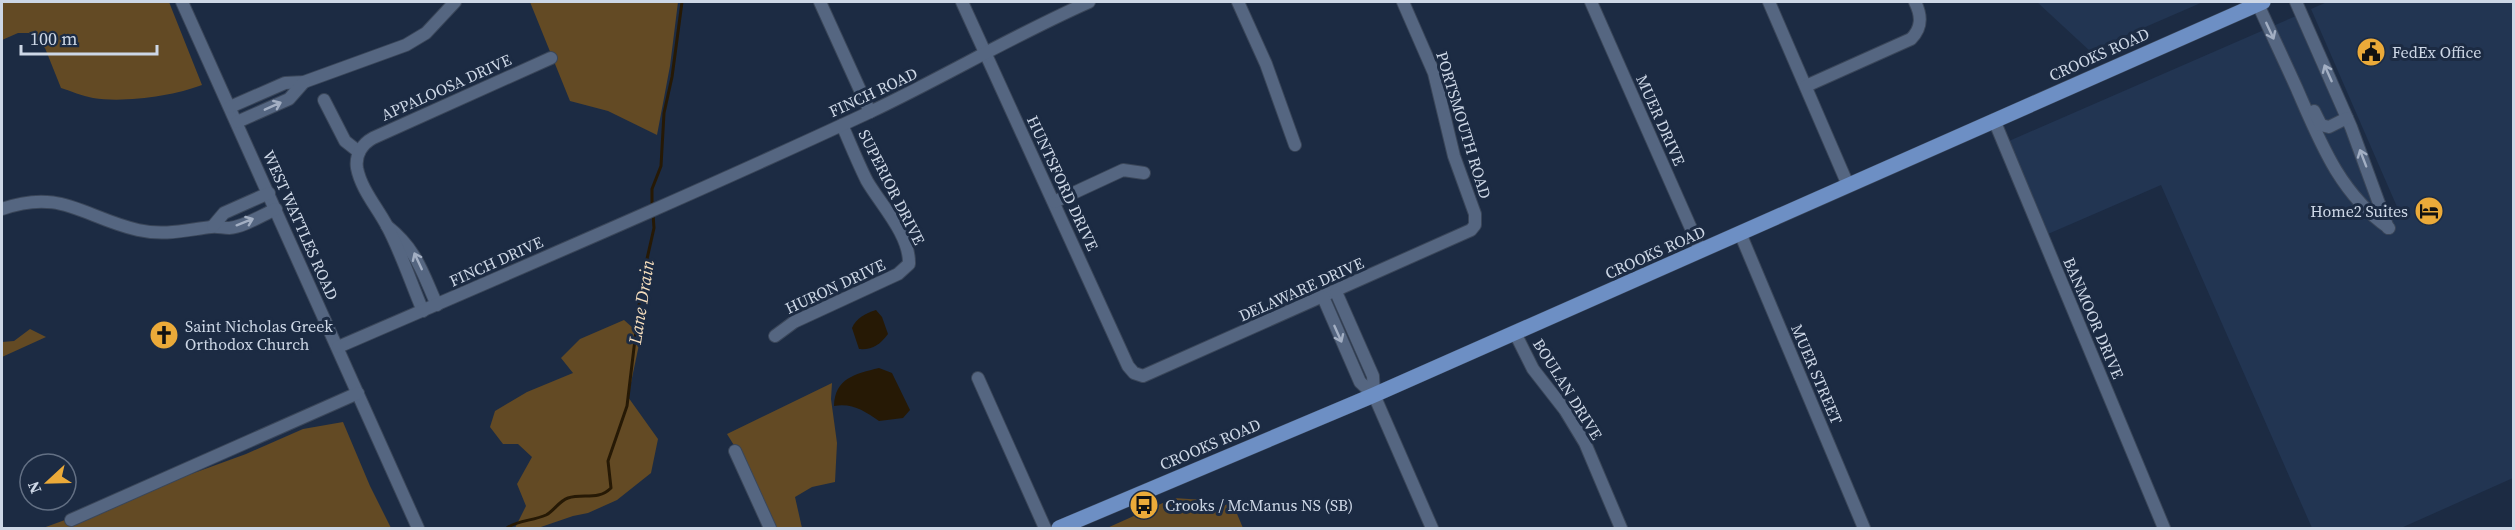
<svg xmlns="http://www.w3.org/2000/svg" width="2515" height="530" font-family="'Source Serif 4',serif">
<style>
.built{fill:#223552}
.green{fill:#634a24}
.water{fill:#261905}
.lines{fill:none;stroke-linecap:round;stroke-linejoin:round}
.stream{stroke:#261905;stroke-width:3}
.minor-casing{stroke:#3a4659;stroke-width:14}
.major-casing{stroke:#3a4659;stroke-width:16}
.minor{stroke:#556681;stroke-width:12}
.major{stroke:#6d8fc4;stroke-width:15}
.oneway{stroke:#a3afc3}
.labels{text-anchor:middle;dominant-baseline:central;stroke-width:6;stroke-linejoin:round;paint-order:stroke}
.poi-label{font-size:16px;fill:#cdd7e6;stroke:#1c2b43;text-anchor:start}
.street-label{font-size:16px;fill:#cdd7e6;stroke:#1c2b43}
.water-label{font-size:18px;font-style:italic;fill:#f6debd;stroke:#1c2b43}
</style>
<rect width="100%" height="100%" fill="#1c2b43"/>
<g class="built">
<path d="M2037,2H2203L2090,51Z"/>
<path d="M2327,2H2513V478L2401,528H2312L2161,185L2048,234L2009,141L2296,16L2337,108L2375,208L2401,216L2311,9Z"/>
</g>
<g class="green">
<path d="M2,2H169L202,85C173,96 124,103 93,98C82,96 71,91 61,88L45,48L29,33H18L2,40Z"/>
<path d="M530,2H678L670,66L657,135L608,111L570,101Z"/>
<path d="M624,320L641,335L628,397L658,439L651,473L617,500L588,513L573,516L538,528H515L526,506L517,484L532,457L518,444H503L490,427L495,411L527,392L573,373L561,358L580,339Z"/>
<path d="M30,329L46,337L2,357V342L14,341Z"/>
<path d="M832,383L831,399L837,443L835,482L812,487L795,497L802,528H775L745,463L727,434Z"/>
<path d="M343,422L370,486L391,528H43L246,454L303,429Z"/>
<path d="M1174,498L1204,500L1210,512L1232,502L1243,528H1107Z"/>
</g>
<g class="water">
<path d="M876,310L882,317L888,334C880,345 872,350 859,349L852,328C856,318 866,313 876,310Z"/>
<path d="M879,368L892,373L910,410L903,418L879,421C864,411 853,403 834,406C835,378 855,374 879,368Z"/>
</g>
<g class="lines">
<g class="stream">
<path d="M652,208V189L661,166L664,113L672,77L682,2"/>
<path d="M507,528C517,520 533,521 546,515C554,511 559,501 568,498C583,493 598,501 611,488L608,461L627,406L642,281L654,228L653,214"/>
</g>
<g class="minor-casing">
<g id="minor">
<path d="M182,2L418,528"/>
<path d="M820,2L870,112"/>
<path d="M962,2L1128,366L1134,373L1143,376L1471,230L1475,225V214L1454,156L1434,73L1403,2"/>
<path d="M1238,2L1266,64L1295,145"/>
<path d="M1591,2L1701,251"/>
<path d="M1769,2L1848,185"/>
<path d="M2257,2C2270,31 2284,60 2297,89C2320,142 2340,194 2389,228"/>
<path d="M2296,2L2351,127L2388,228"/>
<path d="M1806,86L1911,39C1922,28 1922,16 1915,2"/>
<path d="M324,100L345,141L359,152"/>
<path d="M230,107L285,83L304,82L406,45L426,33L455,2"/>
<path d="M2314,111L2321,125L2329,127L2347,118"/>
<path d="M1994,120L2164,528"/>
<path d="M237,122L289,99L304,82"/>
<path d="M1054,202L1123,170L1144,173"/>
<path d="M2,209C61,188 83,217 138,230C164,236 186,230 211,227C217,226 223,228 229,228C244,227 262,215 276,209"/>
<path d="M213,226L224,213L269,193"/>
<path d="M387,226C417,250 422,272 437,305"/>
<path d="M1740,233L1864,528"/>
<path d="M1336,292L1373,376L1374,395L1432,528"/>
<path d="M1323,297L1360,382L1374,395"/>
<path d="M423,311C411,283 401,252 387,226C377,207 361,189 357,168C355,155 362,144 373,138L551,58"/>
<path d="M1515,333L1533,369L1565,410L1585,443L1621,528"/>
<path d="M775,336L794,322L898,274L909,264C910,235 881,205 867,181C858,163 850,143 842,125"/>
<path d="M338,347C516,270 694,194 870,112C944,77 1014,35 1089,2"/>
<path d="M978,378L1045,528"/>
<path d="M735,451L770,528"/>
<path d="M71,520L358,393"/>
</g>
</g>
<g class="major-casing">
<path id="major" d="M1059,528L1374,395L2263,2"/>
</g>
<use href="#minor" class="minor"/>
<use href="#major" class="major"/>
</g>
<defs><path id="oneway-shaft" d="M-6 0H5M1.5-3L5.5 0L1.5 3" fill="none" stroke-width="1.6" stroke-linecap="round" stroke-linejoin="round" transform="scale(1.5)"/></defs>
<g class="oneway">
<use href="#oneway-shaft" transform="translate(2270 31) rotate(65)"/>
<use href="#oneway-shaft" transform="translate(2328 73) rotate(-114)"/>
<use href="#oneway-shaft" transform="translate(273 106) rotate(-24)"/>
<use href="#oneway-shaft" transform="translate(2363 158) rotate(-111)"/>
<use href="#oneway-shaft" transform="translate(245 222) rotate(-22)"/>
<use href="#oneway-shaft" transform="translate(418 261) rotate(-115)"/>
<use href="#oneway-shaft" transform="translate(1338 334) rotate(66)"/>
</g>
<defs>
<g id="civic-disc" transform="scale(1.5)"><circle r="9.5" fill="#ebaa39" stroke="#1c2b43"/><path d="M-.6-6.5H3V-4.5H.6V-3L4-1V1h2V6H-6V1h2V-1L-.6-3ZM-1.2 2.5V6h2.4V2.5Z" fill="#111"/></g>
<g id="hotel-disc" transform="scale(1.5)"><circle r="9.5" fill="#ebaa39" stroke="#1c2b43"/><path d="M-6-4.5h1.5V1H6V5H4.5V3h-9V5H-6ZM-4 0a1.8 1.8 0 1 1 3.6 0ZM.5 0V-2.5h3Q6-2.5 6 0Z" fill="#111"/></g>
<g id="church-disc" transform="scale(1.5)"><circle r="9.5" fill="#ebaa39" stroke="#1c2b43"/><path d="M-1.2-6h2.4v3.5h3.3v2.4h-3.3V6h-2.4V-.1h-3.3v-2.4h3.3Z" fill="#111"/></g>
<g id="bus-disc" transform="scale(1.5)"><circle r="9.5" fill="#ebaa39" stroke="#1c2b43"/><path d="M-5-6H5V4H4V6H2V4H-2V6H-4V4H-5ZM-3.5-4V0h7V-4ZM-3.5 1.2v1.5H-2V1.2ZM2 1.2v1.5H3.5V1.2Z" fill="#111"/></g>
</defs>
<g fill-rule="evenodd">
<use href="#civic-disc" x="2371" y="52"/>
<use href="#hotel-disc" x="2429" y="211"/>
<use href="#church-disc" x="164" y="335"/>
<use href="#bus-disc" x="1144" y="505"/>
</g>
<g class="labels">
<g class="poi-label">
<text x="2392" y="52">FedEx Office</text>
<text x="2408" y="211" text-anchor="end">Home2 Suites</text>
<text x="185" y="326">Saint Nicholas Greek<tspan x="185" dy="18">Orthodox Church</tspan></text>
<text x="1165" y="505">Crooks / McManus NS (SB)</text>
</g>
<g class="street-label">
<text transform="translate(2099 54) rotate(-24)">CROOKS ROAD</text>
<text transform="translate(446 87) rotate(-24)">APPALOOSA DRIVE</text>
<text transform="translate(873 92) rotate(-25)">FINCH ROAD</text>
<text transform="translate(1661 120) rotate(66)">MUER DRIVE</text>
<text transform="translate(1464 125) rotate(73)">PORTSMOUTH ROAD</text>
<text transform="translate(1063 183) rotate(65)">HUNTSFORD DRIVE</text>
<text transform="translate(892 187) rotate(63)">SUPERIOR DRIVE</text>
<text transform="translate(301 225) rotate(66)">WEST WATTLES ROAD</text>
<text transform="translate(1655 252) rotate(-24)">CROOKS ROAD</text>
<text transform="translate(496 261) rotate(-24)">FINCH DRIVE</text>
<text transform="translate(835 286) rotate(-25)">HURON DRIVE</text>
<text transform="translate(1301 289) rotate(-24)">DELAWARE DRIVE</text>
<text transform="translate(2094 318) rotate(67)">BANMOOR DRIVE</text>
<text transform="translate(1817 374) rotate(67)">MUER STREET</text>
<text transform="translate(1568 389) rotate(58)">BOULAN DRIVE</text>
<text transform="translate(1210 444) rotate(-23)">CROOKS ROAD</text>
</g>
<g class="water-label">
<text transform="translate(641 302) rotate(-81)">Lane Drain</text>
</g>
</g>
<rect width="2515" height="530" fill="none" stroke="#cdd7e6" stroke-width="6"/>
<g transform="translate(48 482) rotate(248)"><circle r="28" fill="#1c2b43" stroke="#637084" stroke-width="1.5"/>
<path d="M0-4.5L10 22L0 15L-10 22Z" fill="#ebaa39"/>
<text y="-9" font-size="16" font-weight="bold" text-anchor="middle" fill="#cdd7e6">N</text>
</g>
<path d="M21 45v9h136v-9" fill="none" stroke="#cdd7e6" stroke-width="3"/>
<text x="30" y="45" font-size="18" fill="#cdd7e6" stroke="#1c2b43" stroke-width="4.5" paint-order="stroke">100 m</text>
</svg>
